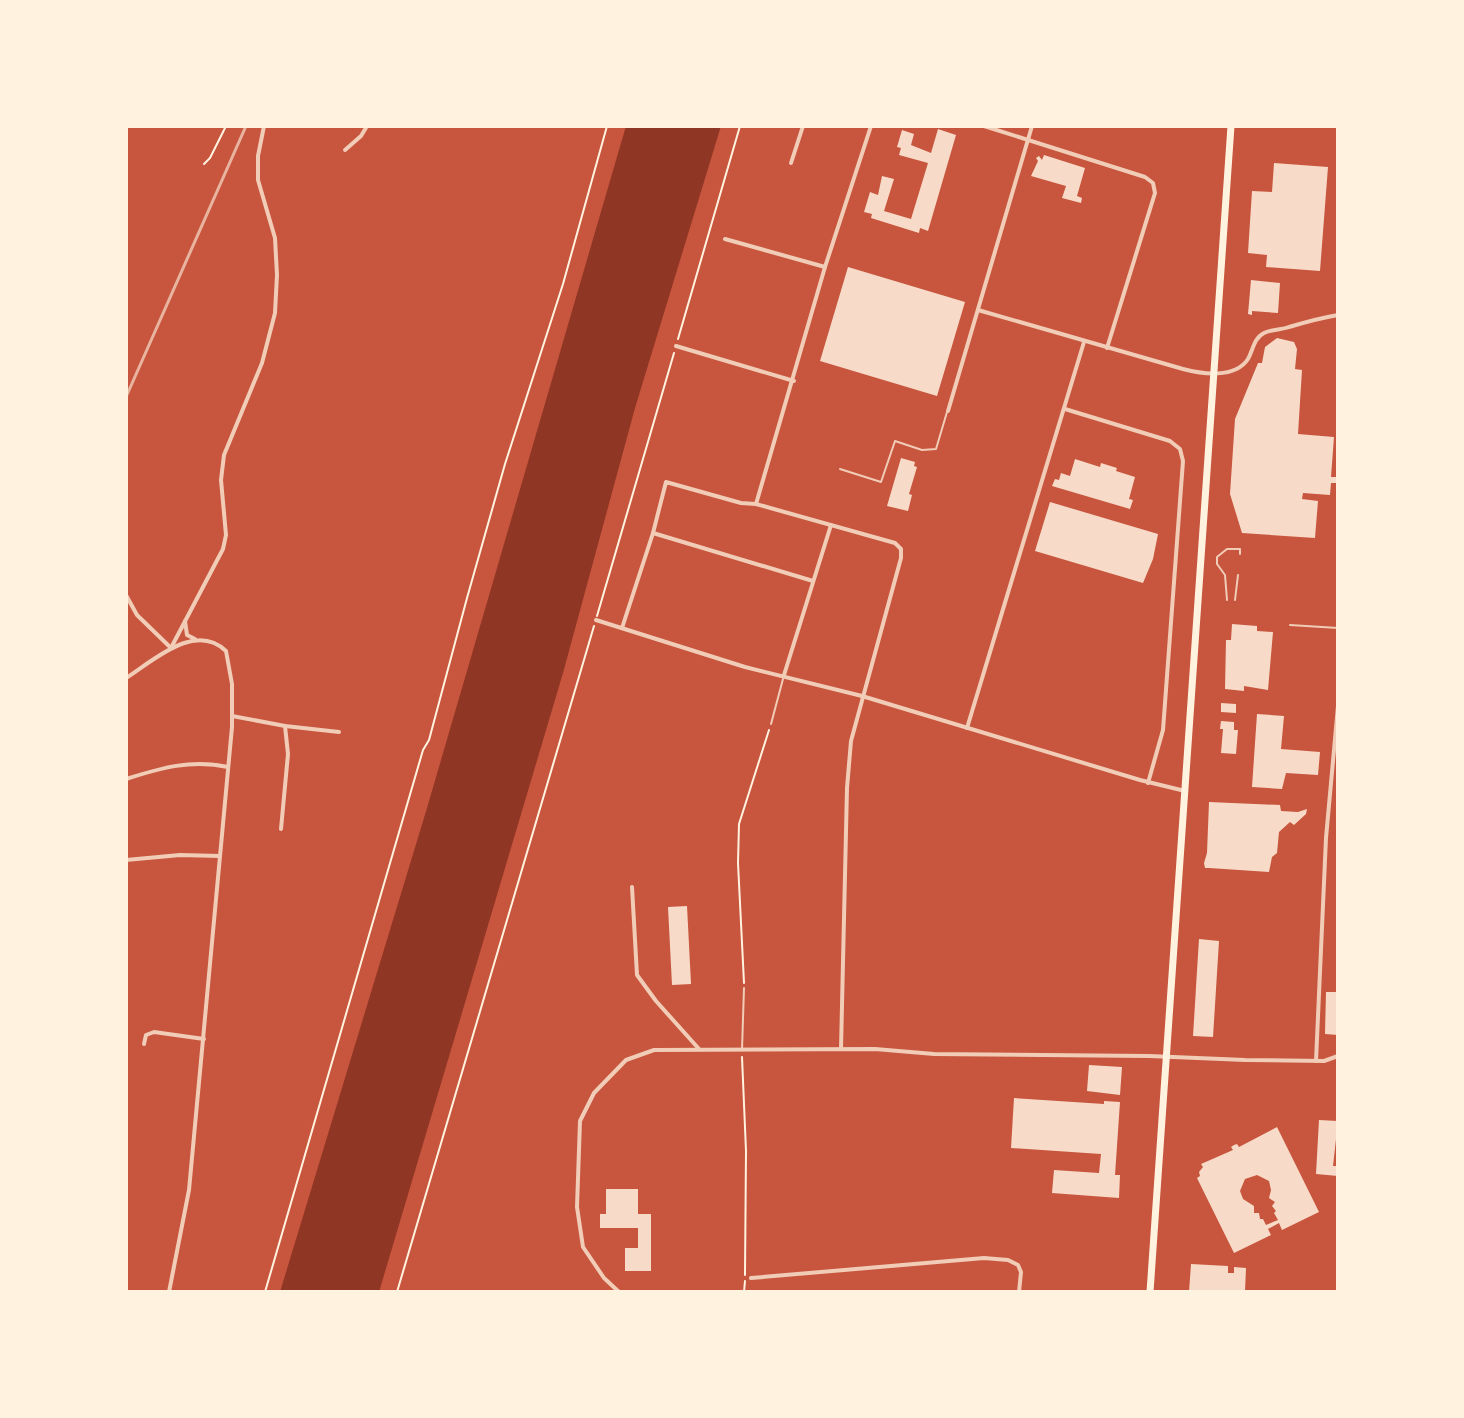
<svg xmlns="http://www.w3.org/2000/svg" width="1464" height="1418" font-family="Inter,sans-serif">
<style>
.water{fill:#8f3625}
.building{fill:#f7dbc8;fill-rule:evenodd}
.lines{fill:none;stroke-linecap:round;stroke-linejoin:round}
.path{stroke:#fff3e0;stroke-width:2}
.service{stroke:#f1ccb7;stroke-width:2}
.minor{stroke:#f1ccb7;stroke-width:4}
.primary{stroke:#fff3e0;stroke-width:7}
.rail{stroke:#e9b49f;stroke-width:3}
</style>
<rect width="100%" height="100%" fill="#c8553d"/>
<path class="water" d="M626,126H721L635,408L563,673L379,1292H280L427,808Z"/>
<g class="building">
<path d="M938,129L956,135L928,231L920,228L919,233L871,218L872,214L864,212L870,192L878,195L882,176L894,179L884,211L911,219L928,163L899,155L901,148L897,147L902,130L914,134L911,145L931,153Z"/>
<path d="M1044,155L1085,168L1077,196L1082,198L1081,203L1062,198L1066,186L1031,176L1038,161L1036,158L1039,156L1042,160Z"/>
<path d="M1274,163L1328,167L1320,271L1266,267L1267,255L1248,253L1252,191L1272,192Z"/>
<path d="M848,267L965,302L937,396L820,361Z"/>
<path d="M1251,280L1280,283L1278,313L1252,311V315L1248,314Z"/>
<path d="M1277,338L1294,342L1297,349L1295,369L1302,370L1298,434L1334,437L1331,477H1338V483H1331L1330,495L1303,493L1302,499L1318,501L1315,538L1242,533L1230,494L1235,419L1258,363H1262L1265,347Z"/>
<path d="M901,458L915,462L914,466L917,467L909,494L912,495L908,511L887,506Z"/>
<path d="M1075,459L1100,467L1101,463L1117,468L1116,471L1135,477L1129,499L1133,500L1130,509L1052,486L1055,479L1059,480L1061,473L1070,476Z"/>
<path d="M1050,502L1158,534L1153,559L1143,583L1035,551Z"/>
<path d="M1232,624L1257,626V631L1273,632L1268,690L1244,686V691L1225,689L1226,640H1231Z"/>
<path d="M1221,703L1236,704V713L1221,712Z"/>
<path d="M1257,714L1284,716L1281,749L1320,752L1318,775L1286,773L1282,789L1252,787Z"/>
<path d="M1221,721L1234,722V730H1238L1236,754L1221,753L1223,729H1220Z"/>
<path d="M1209,802L1280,805L1281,811L1298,812L1307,809L1306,814L1294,825L1290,822L1279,832L1277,853L1272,857L1269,872L1209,868H1205L1204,863L1207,853Z"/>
<path d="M687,906L691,984L672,985L668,907Z"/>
<path d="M1199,939L1219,941L1213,1037L1193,1036Z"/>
<path d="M1326,992H1338V1035L1325,1034Z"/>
<path d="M1089,1065L1122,1067L1120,1095L1087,1091Z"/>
<path d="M1014,1098L1104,1104V1101L1120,1102L1115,1175H1120L1119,1198L1052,1193L1054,1170L1099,1173L1101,1154L1011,1148Z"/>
<path d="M1319,1120L1338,1121L1333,1166H1338V1176L1316,1174Z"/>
<path d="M1277,1127L1319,1212L1282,1230L1279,1223L1268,1229L1271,1235L1234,1253L1197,1178L1200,1176L1199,1172L1203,1167L1201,1164L1233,1150L1231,1147L1234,1145L1237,1144L1239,1147ZM1257,1175L1269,1181L1271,1190L1269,1198L1275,1202L1272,1206L1276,1211L1274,1213L1278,1220L1266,1225L1263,1219H1260L1259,1213H1254V1206L1243,1199L1240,1191L1245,1179Z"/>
<path d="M606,1189H638V1214H651V1271H625V1248H638V1228H600V1214H606Z"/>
<path d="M1191,1264L1228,1266V1273H1234V1267L1246,1268L1245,1292H1189Z"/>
</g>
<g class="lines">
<g class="path">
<path d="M204,164L210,158L226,126"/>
<path d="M678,339L740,126"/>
<path d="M597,616L674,353"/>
<path d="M744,983L738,863L739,824L769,730"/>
<path d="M742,1057L746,1151L745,1275"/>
<path d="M265,1292L423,750L429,740L467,598L505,464L563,284L607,126"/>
<path d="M397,1292L594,626"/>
<path d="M744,1292L745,1281"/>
</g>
<g class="service">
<path d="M840,469L881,482L895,441L922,450L936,449L947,412"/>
<path d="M1227,600L1225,575L1217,564V557L1227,549H1240V554"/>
<path d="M1235,600L1238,575"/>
<path d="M1290,625L1338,628"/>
<path d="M771,724L783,679"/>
<path d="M742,1050L744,988"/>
</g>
<g class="minor">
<path d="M984,126L1145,177L1153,183L1155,193L1107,348"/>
<path d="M345,150L361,136L367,126"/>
<path d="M791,163L803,126"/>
<path d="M725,239L825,267"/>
<path d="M978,310L1183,369C1202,374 1235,379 1248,359C1253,350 1254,338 1264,333C1272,329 1281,330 1289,327C1306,322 1320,318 1338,315"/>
<path d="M676,346L794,381"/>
<path d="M1065,409L1170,441L1180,449L1183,461L1163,730L1148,783"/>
<path d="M948,411L1032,126"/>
<path d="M756,504L825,267L871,126"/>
<path d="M653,533L813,581"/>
<path d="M126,595L137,615L171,648"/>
<path d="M596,620L745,667L862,696L1140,780L1185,791"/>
<path d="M185,621L187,635L195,639"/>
<path d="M622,628L653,533L666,482L741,503L756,504L895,543L901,549V558L851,741L847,788L841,1049"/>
<path d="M172,646L223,549L226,535L221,480L224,455L262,363L275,313L277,275L275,238L258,180V156L264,126"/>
<path d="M784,675L831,525"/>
<path d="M126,678C153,661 195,621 226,651L232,684V727L189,1190L169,1292"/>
<path d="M232,716L285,726L339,732"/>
<path d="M967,728L1084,342"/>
<path d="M126,779C161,768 191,759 228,767"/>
<path d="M281,829L288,754L285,726"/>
<path d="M126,860L180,855L220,856"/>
<path d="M632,887L637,975L656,1001L699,1049"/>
<path d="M144,1044L146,1035L154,1032L204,1039"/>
<path d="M1316,1061L1326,838L1338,706"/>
<path d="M751,1278L984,1258L1008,1260L1018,1265L1021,1272L1019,1292"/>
<path d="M619,1292L604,1278L583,1247L577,1207L580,1121L594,1093L626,1060L654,1050L875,1049L934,1054L1149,1056L1245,1060L1324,1061L1338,1056"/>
</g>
<path class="primary" d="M1150,1292L1231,126"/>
<path class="rail" d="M126,397L246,126"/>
</g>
<rect width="1464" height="1418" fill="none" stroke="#fff3e0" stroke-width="256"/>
</svg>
